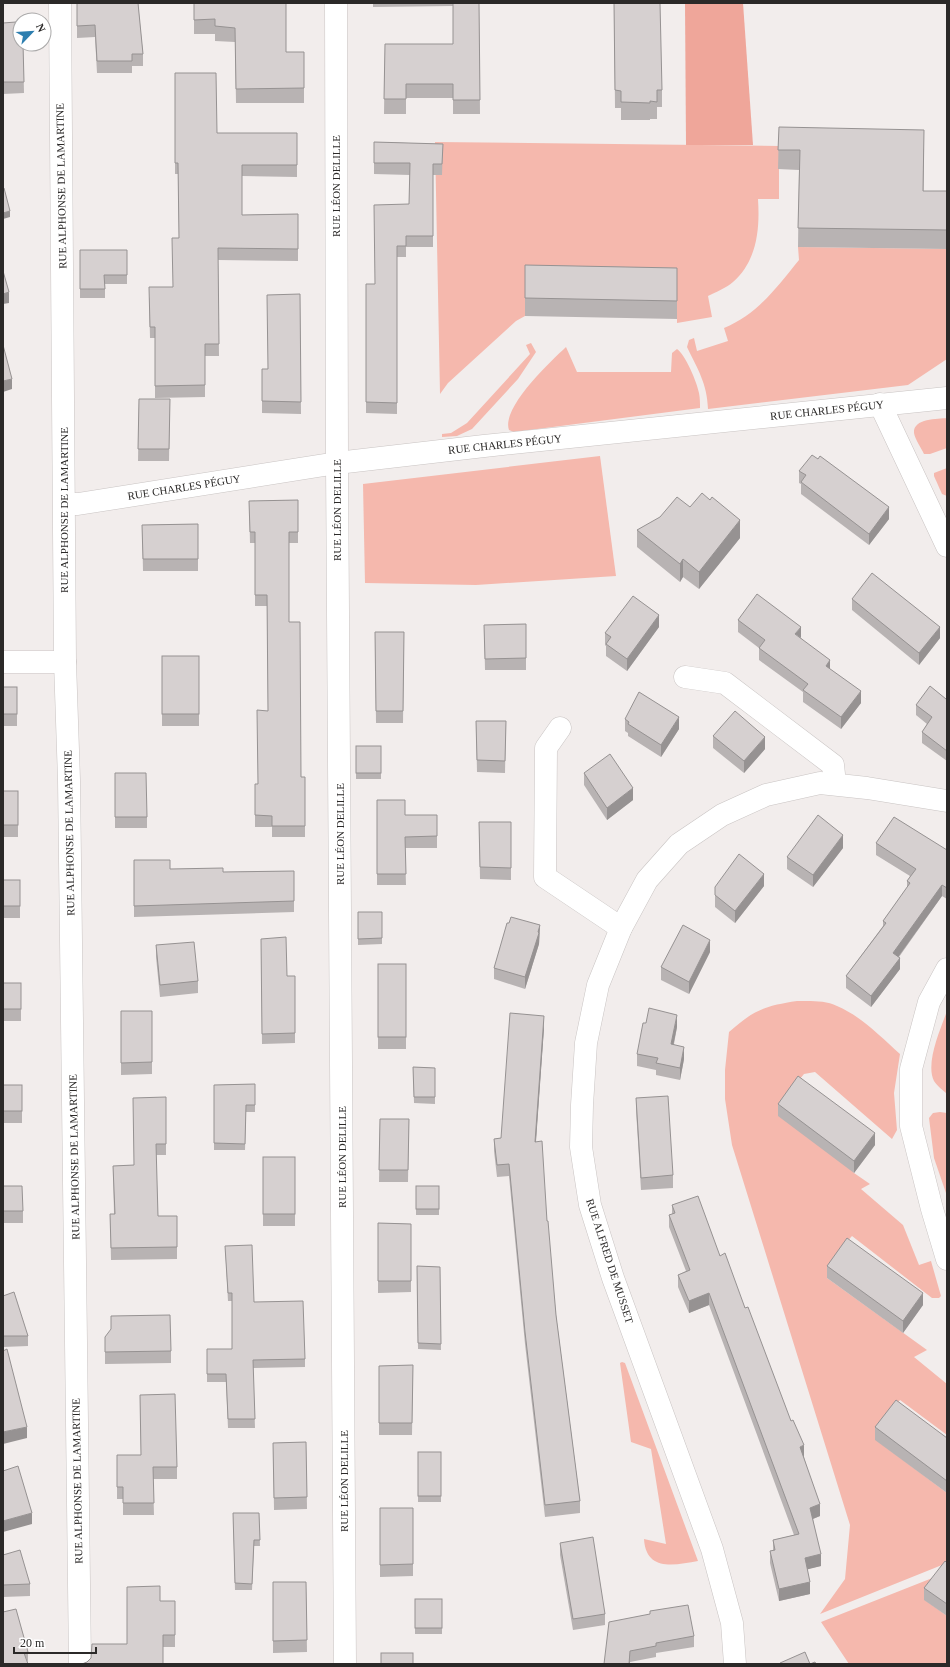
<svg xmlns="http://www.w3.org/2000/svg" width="950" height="1667" font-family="'Times New Roman',serif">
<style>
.green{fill:#f5b8ad}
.forest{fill:#efa69a}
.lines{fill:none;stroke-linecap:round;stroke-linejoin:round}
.minor-casing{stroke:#c9c4c3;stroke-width:23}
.minor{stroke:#fff;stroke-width:22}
.wall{fill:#b8b3b3}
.shaded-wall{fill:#969292}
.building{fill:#d6d0d0;stroke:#969292}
.labels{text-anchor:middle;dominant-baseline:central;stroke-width:4;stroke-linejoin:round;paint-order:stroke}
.street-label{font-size:11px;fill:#2b2928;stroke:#fff}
</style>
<rect width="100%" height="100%" fill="#f2edec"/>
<g class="green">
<path d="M435,142L779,146V199H758C760,229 757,261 733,282C726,288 716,292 708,296L712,317L677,323V286L525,283V316L516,321L448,383L440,394Z"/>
<path d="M798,247L947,249V359L908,385L708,409C707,383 698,370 687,347L689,340L694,338L697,351L728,341L724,328C757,315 777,287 799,260Z"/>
<path d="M531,343L536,352L518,379L472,429L457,436L442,437V434L451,433L467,423L530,354L526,345Z"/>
<path d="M566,347L577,372H671L672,353L677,349C685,354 697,382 699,393C700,398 700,403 700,408L514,432L509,430C501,408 550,362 566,347Z"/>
<path d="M947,418V448L930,454H924C921,448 915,439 914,433C913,418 938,419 947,418Z"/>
<path d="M600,456L616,576L476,585L365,583L363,484Z"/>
<path d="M947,468V496L942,494L934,476V473Z"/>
<path d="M797,1001C810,1001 825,1000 837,1006C861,1016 881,1037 900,1054L894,1093L897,1130L892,1139L815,1072L804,1074L795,1085L854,1173L870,1184L861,1189L903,1225L919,1265L931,1261L941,1296L939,1298H932L852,1236L842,1247L827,1278L927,1350L914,1357L947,1384V1435L900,1400L891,1410L875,1439L947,1493V1563L820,1614L845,1579L850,1525L732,1145L725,1099V1070L729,1032C754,1010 764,1006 797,1001Z"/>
<path d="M947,1011V1094C943,1090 937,1086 934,1081C925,1063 941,1028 947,1011Z"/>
<path d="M940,1112L947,1113V1196L934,1158L929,1118L933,1113Z"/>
<path d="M622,1362L625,1363L698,1561C675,1565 646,1572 644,1539L666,1544L651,1449L631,1442L620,1363Z"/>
<path d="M945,1573L925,1600L947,1616V1664H849L821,1622Z"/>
</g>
<path class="forest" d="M685,3H743L753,145H686Z"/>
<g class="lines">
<g class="minor-casing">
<g id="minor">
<path d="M60,3L65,662L69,780L80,1664"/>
<path d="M336,3L337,463L345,1664"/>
<path d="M880,404L947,546"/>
<path d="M65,504H78L337,463L484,446L947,398"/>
<path d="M3,662H65"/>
<path d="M685,677L725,683L833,765L835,784"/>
<path d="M560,728L546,748L545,877L621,928"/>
<path d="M947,969L929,1002L911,1069V1126L932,1209L947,1259"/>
<path d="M735,1664L732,1623L712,1549L613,1278L590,1205L581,1147L582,1105L586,1043L598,985L621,928L647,880L679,844L722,815L766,795L820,783L867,788L947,801"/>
</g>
</g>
<use href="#minor" class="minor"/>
</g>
<g class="wall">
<path d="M77,3H163H138L143,54V66H132V73H97L95,37L77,38Z"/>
<path d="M194,3L286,52L304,88V103H236L235,42L215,41V34H194Z"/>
<path d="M373,3H479L480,114H453V98H406V114H384L385,44H453V6L373,7Z"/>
<path d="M614,3L662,90V107H657V119H650V120H621V108H615Z"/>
<path d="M3,23L23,44L24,93L3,94Z"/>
<path d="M175,73L217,133H297V177L242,176V215L298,214V261L218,260L219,356H205V397L155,398V338H150L149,298L173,287L179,238L178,174H175Z"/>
<path d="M779,127L924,149L923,191H947V249L798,247L799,170L778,169Z"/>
<path d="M374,142L443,144L442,175H433V247H406V257H397V414L366,413V284H375L409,204L410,175L374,174Z"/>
<path d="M80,250H127V284H105V298H80Z"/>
<path d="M525,265L677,268V319L525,316Z"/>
<path d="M300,294L301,414L262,413V369H268Z"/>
<path d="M139,399H170L169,461H138Z"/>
<path d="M799,471L889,519L869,545L801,494V484L799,483Z"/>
<path d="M298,500V543H289V622L301,777H305V837H272V827H255V784H258L268,711L267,606H255V543H250L249,501Z"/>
<path d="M710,500L740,538L699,589L683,577L680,582L637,547V530L690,507Z"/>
<path d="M198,524V571H143L142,525Z"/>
<path d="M852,599L940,638L919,665L852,610Z"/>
<path d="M738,620L801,638L830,669L861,703L841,729L803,702V692L759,660V648L738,632Z"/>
<path d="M526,624V670H485L484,625Z"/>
<path d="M659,627L627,671L606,656V646L605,645V633Z"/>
<path d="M375,632H404L403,723H376Z"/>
<rect x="162" y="656" width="37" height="70"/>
<rect x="3" y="687" width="14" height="39"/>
<path d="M947,697V761L922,743V732L927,724L916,715V705L946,699Z"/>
<path d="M625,719L679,729L661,757L628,736V733L625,731Z"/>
<path d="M476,721H506L505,773L477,772Z"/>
<path d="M713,736L765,749L744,773L713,748Z"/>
<rect x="356" y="746" width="25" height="33"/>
<path d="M115,773L147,817V828H115Z"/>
<path d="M584,773L633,800L607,820L584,785Z"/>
<rect x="3" y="791" width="15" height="46"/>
<path d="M377,800L405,815H437V848H405L406,885H377Z"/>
<path d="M479,822H511V880L480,879Z"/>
<path d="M876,843L947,850V899L942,896L899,957L900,969L871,1007L846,988V976L883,926V921L907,888V881L910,876L876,855Z"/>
<path d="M843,848L813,887L787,869V857Z"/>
<path d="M134,860L170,869L223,872L294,871V912L134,917Z"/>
<rect x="3" y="880" width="17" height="38"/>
<path d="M764,886L735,923L715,907V887Z"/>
<path d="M358,912H382V944L358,945Z"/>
<path d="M509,923L540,925L539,944L525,989L494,979V968Z"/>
<path d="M261,939L287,976H295V1043L262,1044Z"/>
<path d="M156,945L198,981V993L160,997L156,957Z"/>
<path d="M710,952L689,994L661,980V967Z"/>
<rect x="378" y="964" width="28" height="85"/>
<rect x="3" y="983" width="18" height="38"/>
<path d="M121,1011H152V1074L121,1075Z"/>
<path d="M677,1027L674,1044L684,1059L680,1080L656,1075V1070L637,1066V1054Z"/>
<path d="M544,1028L536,1142L547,1221L556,1315L580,1501V1513L545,1517L525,1344L509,1176L497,1177L494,1151V1139L501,1138Z"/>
<path d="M413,1067L435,1068V1104L414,1103Z"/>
<path d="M255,1084V1112H246L245,1150H214V1085Z"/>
<rect x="3" y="1085" width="19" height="38"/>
<path d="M166,1097V1155H156L158,1216H177V1259L111,1260L110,1214H114L113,1166L134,1165Z"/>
<path d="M636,1098L673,1175V1188L641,1190L636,1110Z"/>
<path d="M778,1104L875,1145L854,1173L778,1116Z"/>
<path d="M380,1119H409L408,1182H379Z"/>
<rect x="263" y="1157" width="32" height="69"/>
<path d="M3,1186L23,1211V1223H3Z"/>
<rect x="416" y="1186" width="23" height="29"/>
<path d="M672,1205L720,1256L745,1308L804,1457L820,1516L813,1519L821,1566L807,1569L810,1594L779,1601L770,1563V1551L773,1550V1540L794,1535L709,1305L689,1313L678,1287V1275L686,1271L669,1227V1215L672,1214Z"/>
<path d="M378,1223L411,1224V1292L378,1293Z"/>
<path d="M225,1246L254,1302L305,1359V1367L253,1368L255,1428H228L226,1382H207V1349H232V1301H228Z"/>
<path d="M417,1266L440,1267L441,1350L418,1349Z"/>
<path d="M827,1266L923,1305L903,1333L827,1278Z"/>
<path d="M3,1296L28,1336V1346L3,1347Z"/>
<path d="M105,1337L171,1351V1363L105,1364Z"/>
<path d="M413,1365L412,1435H379V1366Z"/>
<path d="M140,1395L177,1467V1479H153L154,1515H123V1499H117V1455H141Z"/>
<path d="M875,1427L947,1438V1493L875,1440Z"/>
<path d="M306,1442L307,1509L274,1510L273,1443Z"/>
<rect x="418" y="1452" width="23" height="50"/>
<path d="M380,1508H413V1576L380,1577Z"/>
<path d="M233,1513H259L260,1546H254L252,1590H235Z"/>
<path d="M560,1543L605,1614V1625L573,1630L560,1555Z"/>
<path d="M3,1555L30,1584V1596L3,1597Z"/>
<path d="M947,1563V1616L924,1600V1588Z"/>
<path d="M273,1582H306L307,1652L273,1653Z"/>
<rect x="415" y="1599" width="27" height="35"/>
<path d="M160,1601H175V1647H163L87,1662L127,1644Z"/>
<path d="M650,1611L694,1636V1647L656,1653V1657L630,1662L604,1664L650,1614Z"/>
<path d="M3,1612L28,1652V1662Z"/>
</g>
<g class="shaded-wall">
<path d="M924,130V149L923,210V191Z"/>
<path d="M10,211V217L3,219V213Z"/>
<path d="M9,292V303L3,304V294Z"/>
<path d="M12,379V389L3,392V381Z"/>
<path d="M889,507V519L869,545V534Z"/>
<path d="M740,520V538L699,589V572Z"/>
<path d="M683,559V577L680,582V564Z"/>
<path d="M659,615V627L627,671V659Z"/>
<path d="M801,627V638L795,634Z"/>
<path d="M940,627V638L919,665V653Z"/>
<path d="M830,660V672L826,666Z"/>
<path d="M861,691V703L841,729V717Z"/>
<path d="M679,717V729L661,757V745Z"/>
<path d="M765,737V749L744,773V761Z"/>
<path d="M633,788V800L607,820V808Z"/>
<path d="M843,835V848L813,887V875Z"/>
<path d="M764,874V886L735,923V911Z"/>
<path d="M942,885V896L893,964V953Z"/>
<path d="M540,925L539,944L525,989V977Z"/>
<path d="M710,940V952L689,994V982Z"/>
<path d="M900,958V969L871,1007V996Z"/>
<path d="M677,1015V1027L671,1056V1044Z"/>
<path d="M544,1016V1028L535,1154V1142Z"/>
<path d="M684,1047V1059L680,1080V1068Z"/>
<path d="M875,1133V1145L854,1173V1161Z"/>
<path d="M709,1293V1305L689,1313V1301Z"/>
<path d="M923,1293V1305L903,1333V1321Z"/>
<path d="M27,1427V1438L3,1444V1432Z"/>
<path d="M804,1445V1457L800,1459V1447Z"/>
<path d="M820,1504V1516L810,1520V1508Z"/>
<path d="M32,1513V1524L3,1532V1521Z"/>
<path d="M821,1554V1566L805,1570V1558Z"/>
<path d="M810,1582V1594L779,1601V1589Z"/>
<path d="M630,1651V1664H629Z"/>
</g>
<g class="building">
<path d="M77,3H138L143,54H132V61H97L95,25L77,26Z"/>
<path d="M194,3H286V52H304V88L236,89L235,28L215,26V19L194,20Z"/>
<path d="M453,3H479L480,100H453V84H406V99H384L385,44H453Z"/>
<path d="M614,3H660L662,90H657V102L650,101V103L621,102V91L615,90Z"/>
<path d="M16,22L20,26V44H23L24,82H3V23Z"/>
<path d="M175,73H216L217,133H297V165H242V215L298,214V249L218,248L219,344H205V385L155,386V327H150L149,287H173L172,238H179L178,163H175Z"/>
<path d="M779,127L924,130L923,191H947V230L798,228L800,150H778Z"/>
<path d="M374,142L443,144L442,164H433V236H406V246H397V403L366,402V284H375L374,205L409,204L410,163H374Z"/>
<path d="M3,188H4L10,211L3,213Z"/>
<path d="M80,250H127V275H104L105,289H80Z"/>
<path d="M525,265L677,268V301L525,298Z"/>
<path d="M3,271L9,292L3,294Z"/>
<path d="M300,294L301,402L262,401V369H268L267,295Z"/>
<path d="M3,345L12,379L3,381Z"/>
<path d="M139,399H170L169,449H138Z"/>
<path d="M812,455L818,459L820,456L889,507L869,534L801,482L806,475L799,471Z"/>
<path d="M702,493L710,500L712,497L740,520L699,572L683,559L680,564L637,530L660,517L677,497L690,507Z"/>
<path d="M298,500V532H289V622H300L301,777H305V826H272V816L255,815V784H258L257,710L268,711L267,595H255V532H250L249,501Z"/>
<path d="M198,524V559H143L142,525Z"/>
<path d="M872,573L940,627L919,653L852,599Z"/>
<path d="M757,594L801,627L795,634L830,660L826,666L861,691L841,717L803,690L808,684L759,648L765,640L738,620Z"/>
<path d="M633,596L659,615L627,659L606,644L611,637L605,633Z"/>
<path d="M526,624V658L485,659L484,625Z"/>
<path d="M375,632H404L403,711H376Z"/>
<rect x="162" y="656" width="37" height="58"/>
<path d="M930,686L946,699L947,697V751L922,732L932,717L916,705Z"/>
<rect x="3" y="687" width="14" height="27"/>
<path d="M639,692L679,717L661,745L628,724L629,722L625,719Z"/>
<path d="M735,711L765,737L744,761L713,736Z"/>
<path d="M476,721H506L505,761L477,760Z"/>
<rect x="356" y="746" width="25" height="27"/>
<path d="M610,754L633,788L607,808L584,773Z"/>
<path d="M115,773H146L147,817H115Z"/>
<rect x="3" y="791" width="15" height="34"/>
<path d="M377,800H405V815H437V836L405,837L406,874H377Z"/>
<path d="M818,815L843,835L813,875L787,857Z"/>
<path d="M894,817L947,850V888L942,885L893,953L900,958L871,996L846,976L886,923L883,921L910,883L907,881L916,869L876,843Z"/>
<path d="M479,822H511V868L480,867Z"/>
<path d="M739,854L764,874L735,911L715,895V887Z"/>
<path d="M134,860H170V869L223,868V872L294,871V901L134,906Z"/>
<rect x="3" y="880" width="17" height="26"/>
<path d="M358,912H382V938L358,939Z"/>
<path d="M511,917L540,925L538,932L539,933L525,977L494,968L507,923H509Z"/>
<path d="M683,925L710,940L689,982L661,967Z"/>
<path d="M286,937L287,976H295V1033L262,1034L261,939Z"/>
<path d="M194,942L198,981L160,985L156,945Z"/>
<rect x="378" y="964" width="28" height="73"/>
<rect x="3" y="983" width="18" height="26"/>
<path d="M649,1008L677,1015L671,1044L684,1047L680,1068L656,1063L658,1058L637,1054L643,1023H646Z"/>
<path d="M121,1011H152V1062L121,1063Z"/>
<path d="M510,1013L544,1016L535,1142L542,1141L547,1221H548L556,1315L580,1501L545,1505L525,1332L509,1164L497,1165L494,1139L501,1138Z"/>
<path d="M413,1067L435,1068V1097H414Z"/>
<path d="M798,1076L875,1133L854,1161L778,1104Z"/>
<path d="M255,1084V1105H246L245,1144L214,1143V1085Z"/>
<rect x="3" y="1085" width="19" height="26"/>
<path d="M668,1096L673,1175L641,1178L636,1098Z"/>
<path d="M166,1097V1144H156L158,1216H177V1247L111,1248L110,1214H115L113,1166L134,1165L133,1098Z"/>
<path d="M380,1119H409L408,1170H379Z"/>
<rect x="263" y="1157" width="32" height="57"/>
<path d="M3,1186H22L23,1211H3Z"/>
<rect x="416" y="1186" width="23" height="23"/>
<path d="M698,1196L720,1256L725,1253L745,1308L748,1307L791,1421L793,1420L804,1445L800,1447L820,1504L810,1508L821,1554L805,1558L810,1582L779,1589L770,1551L775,1550L773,1540L799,1534L709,1293L689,1301L678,1275L690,1270L669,1215L675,1213L672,1205Z"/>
<path d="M378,1223L411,1224V1281H378Z"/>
<path d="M847,1238L923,1293L903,1321L827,1266Z"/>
<path d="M252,1245L254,1302L303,1301L305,1359L253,1360L255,1419H228L226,1374H207V1349H232V1293H228L225,1246Z"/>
<path d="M417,1266L440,1267L441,1344L418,1343Z"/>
<path d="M14,1292L28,1336H3V1296Z"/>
<path d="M170,1315L171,1351L105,1352V1337L111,1329V1316Z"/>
<path d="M7,1349L27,1427L3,1432V1351Z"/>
<path d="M413,1365L412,1423H379V1366Z"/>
<path d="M175,1394L177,1467H153L154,1503H123V1487H117V1455H141L140,1395Z"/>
<path d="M896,1400L947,1438V1481L875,1427Z"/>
<path d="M306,1442L307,1497L274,1498L273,1443Z"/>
<rect x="418" y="1452" width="23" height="44"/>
<path d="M18,1466L32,1513L3,1521V1471Z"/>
<path d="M380,1508H413V1564L380,1565Z"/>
<path d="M233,1513H259L260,1540H254L252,1584L235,1583Z"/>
<path d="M593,1537L605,1614L573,1619L560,1543Z"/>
<path d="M20,1550L30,1584L3,1585V1555Z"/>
<path d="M945,1561L947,1563V1604L924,1588Z"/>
<path d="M273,1582H306L307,1640L273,1641Z"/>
<path d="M160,1586V1601H175V1635H163V1664H82L87,1662L91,1658L92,1644H127V1587Z"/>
<rect x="415" y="1599" width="27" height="29"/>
<path d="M688,1605L694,1636L656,1643V1646L630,1651L629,1664H604L609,1622L650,1614V1611Z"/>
<path d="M16,1609L28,1652L24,1653L28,1664H3V1612Z"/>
<path d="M805,1652L810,1664L815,1662L816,1664H780V1663Z"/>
<rect x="381" y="1653" width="32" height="11"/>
</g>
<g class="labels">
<g class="street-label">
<text transform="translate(61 186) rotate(-91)">RUE ALPHONSE DE LAMARTINE</text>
<text transform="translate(336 186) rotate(-90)">RUE LÉON DELILLE</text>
<text transform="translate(827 410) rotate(-6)">RUE CHARLES PÉGUY</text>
<text transform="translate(505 444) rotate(-6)">RUE CHARLES PÉGUY</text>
<text transform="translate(184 487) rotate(-9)">RUE CHARLES PÉGUY</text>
<text transform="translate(64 510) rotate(-90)">RUE ALPHONSE DE LAMARTINE</text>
<text transform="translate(337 510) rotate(-90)">RUE LÉON DELILLE</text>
<text transform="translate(69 833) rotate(-91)">RUE ALPHONSE DE LAMARTINE</text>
<text transform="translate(340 834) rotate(-90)">RUE LÉON DELILLE</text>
<text transform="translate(74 1157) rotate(-91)">RUE ALPHONSE DE LAMARTINE</text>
<text transform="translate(342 1157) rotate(-90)">RUE LÉON DELILLE</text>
<text transform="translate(610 1261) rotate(72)">RUE ALFRED DE MUSSET</text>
<text transform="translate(77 1481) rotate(-91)">RUE ALPHONSE DE LAMARTINE</text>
<text transform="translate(344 1481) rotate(-90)">RUE LÉON DELILLE</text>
</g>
</g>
<rect width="950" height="1667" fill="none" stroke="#2b2928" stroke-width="8"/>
<g transform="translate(32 32) rotate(65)"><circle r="19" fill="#ffffff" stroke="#aaa9a9"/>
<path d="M0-3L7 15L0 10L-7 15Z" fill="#2d7eaf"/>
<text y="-6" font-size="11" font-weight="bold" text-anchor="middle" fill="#2b2928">N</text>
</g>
<path d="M14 1647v6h82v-6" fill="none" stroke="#2b2928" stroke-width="2"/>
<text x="20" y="1647" font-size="12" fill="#2b2928" stroke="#ffffff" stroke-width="3" paint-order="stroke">20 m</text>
</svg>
